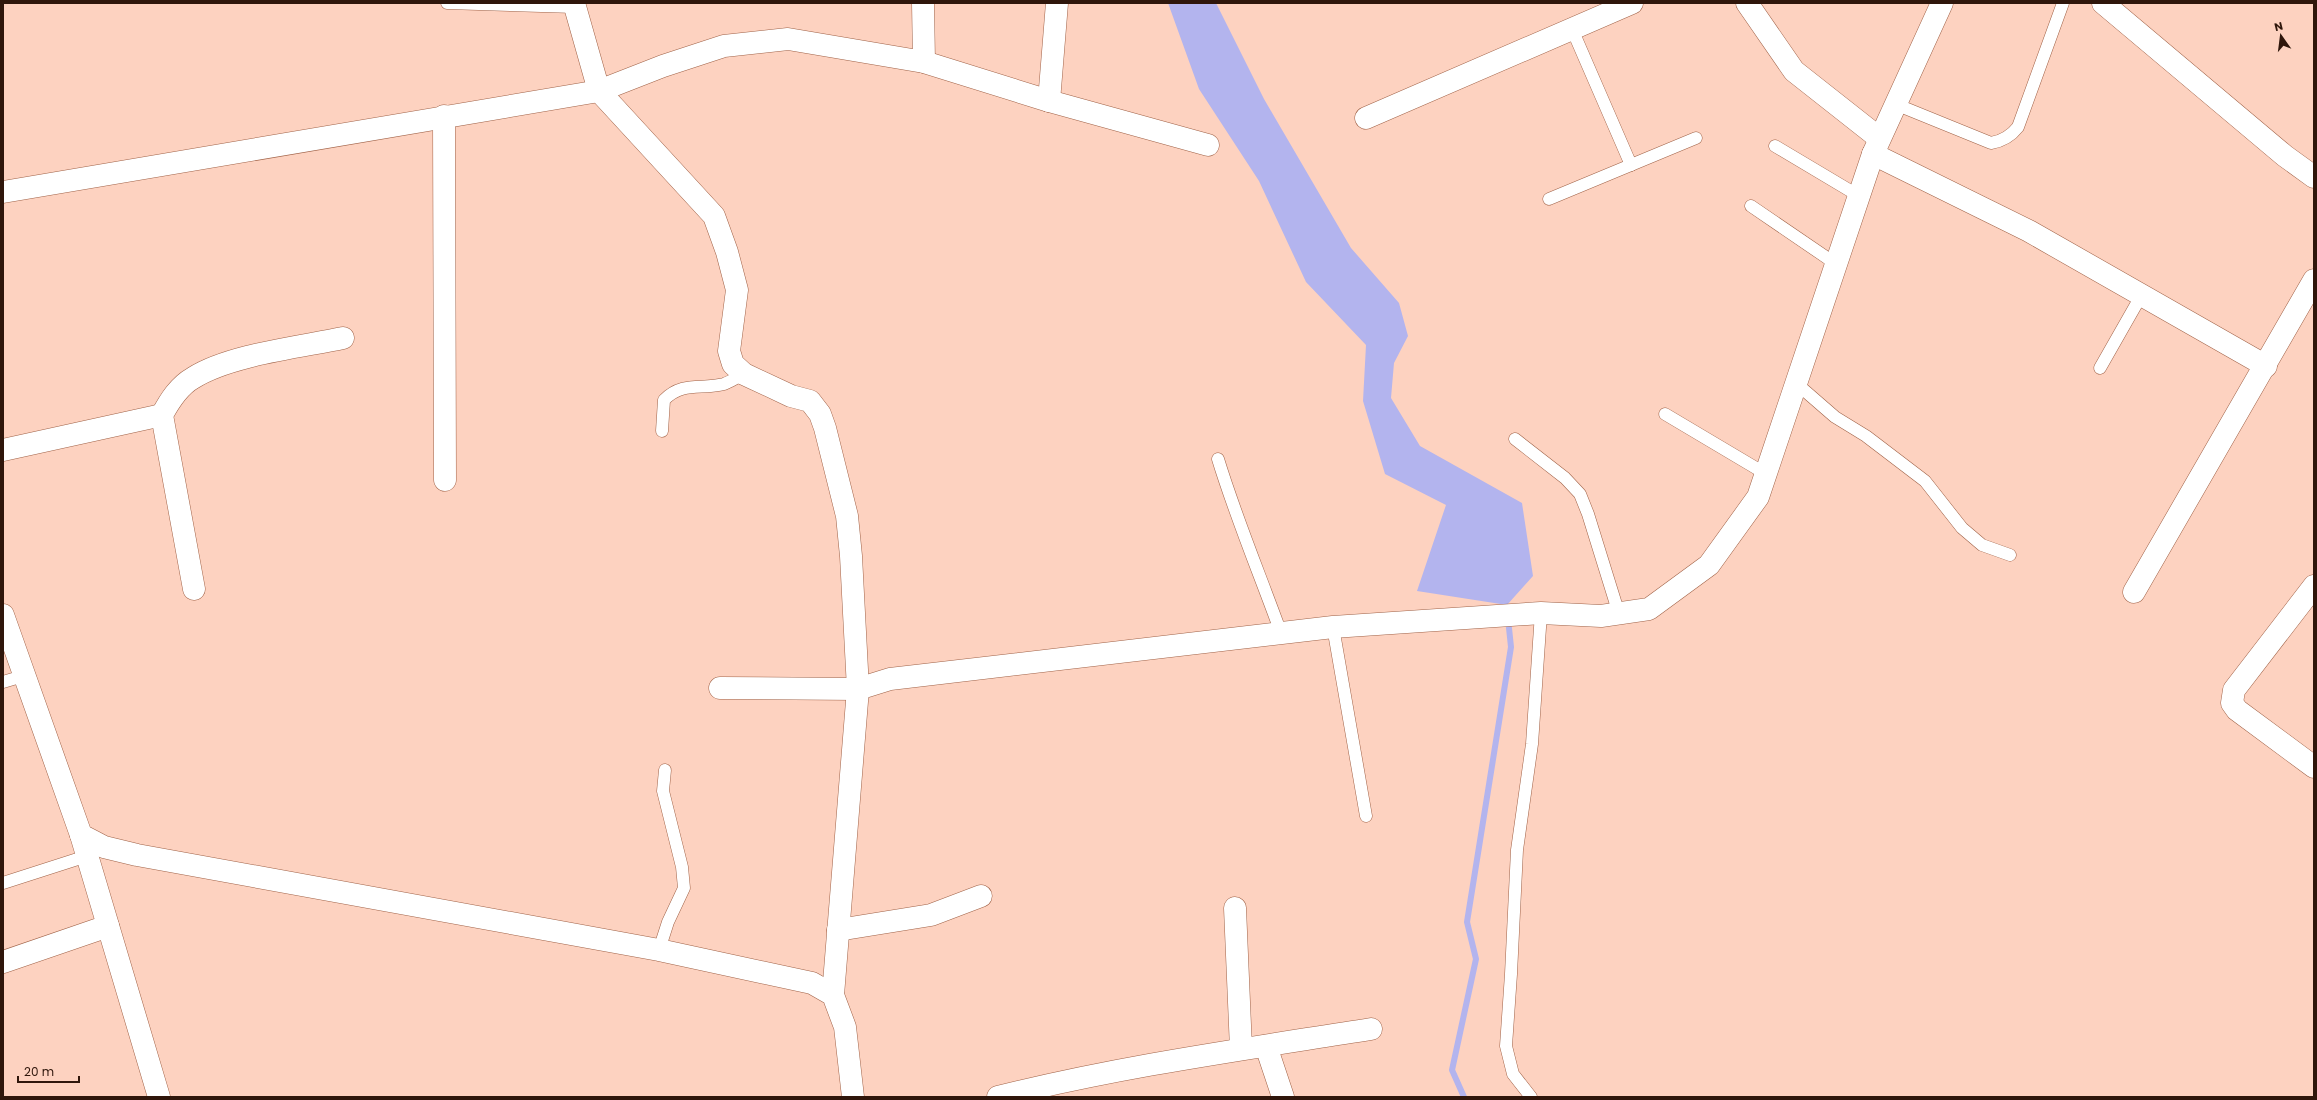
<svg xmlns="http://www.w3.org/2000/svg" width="2317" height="1100" font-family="Poppins,sans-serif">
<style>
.water{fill:#b3b4ee}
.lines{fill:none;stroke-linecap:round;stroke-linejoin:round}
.stream{stroke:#b3b4ee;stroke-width:6}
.service-casing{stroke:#a06247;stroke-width:13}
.minor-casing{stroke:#a06247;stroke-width:23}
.tertiary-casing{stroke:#a06247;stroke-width:23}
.service{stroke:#fff;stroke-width:12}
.minor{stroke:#fff;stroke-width:22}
.tertiary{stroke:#fff;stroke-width:22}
</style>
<rect width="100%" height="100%" fill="#fdd2c0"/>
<path class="water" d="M1168,3H1216L1264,99L1351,248L1399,303L1408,336L1394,363L1391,398L1420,446L1522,503L1533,576L1507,605L1417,591L1446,505L1385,474L1363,401L1366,345L1306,282L1259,181L1199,89Z"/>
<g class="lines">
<path class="stream" d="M1464,1097L1452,1070L1476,959L1467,922L1511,647L1509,628"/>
<g class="service-casing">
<g id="service">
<path d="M447,3L575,7"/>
<path d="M1572,29L1631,165"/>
<path d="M1895,104L1991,143C2003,141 2011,136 2018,127L2063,3"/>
<path d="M1775,146L1859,196"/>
<path d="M1549,199L1696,138"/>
<path d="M1751,206L1836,264"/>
<path d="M2100,368L2141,296"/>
<path d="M1797,384L1835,417L1866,436L1925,481L1962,528L1982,545L2010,555"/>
<path d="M1665,414L1766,474"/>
<path d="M662,431L664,400C683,381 701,390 724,384C730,382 737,377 744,374"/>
<path d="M1515,439L1565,478L1580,494L1588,514L1619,614"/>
<path d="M1218,459C1236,518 1260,575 1281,633"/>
<path d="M1333,627L1366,816"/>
<path d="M3,682L23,676"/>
<path d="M3,883L87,856"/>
<path d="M659,950L668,922L684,888L682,867L663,791L665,770"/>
<path d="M1531,1097L1513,1074L1506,1046L1511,974L1517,850L1532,744L1541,613"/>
</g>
</g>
<g class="minor-casing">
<g id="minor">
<path d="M574,3L599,91L714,216L727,252L737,290L729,351L733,364L744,374L791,396L810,401L820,414L825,428L847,516L851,556L858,689L833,995"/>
<path d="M923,3L924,62"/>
<path d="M1747,3L1794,71L1879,138"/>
<path d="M2103,3L2285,156L2314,177"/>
<path d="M1049,101L1057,3"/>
<path d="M444,116L445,480"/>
<path d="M1366,118L1632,3"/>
<path d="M1873,154L2029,231L2266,366"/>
<path d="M3,192L599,91L663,66L724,46L788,39L924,62L1049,101L1208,145"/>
<path d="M3,450L162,415"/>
<path d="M2314,586L2234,690L2232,703L2237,710L2314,767"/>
<path d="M194,589L162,415C170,400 179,386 193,378C229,355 300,347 343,338"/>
<path d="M2134,592L2314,280"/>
<path d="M720,688L858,689L890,679L1333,627L1541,613L1601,616L1649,609L1709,565L1758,497L1873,154L1942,3"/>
<path d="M81,835L159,1097"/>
<path d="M1235,908L1241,1049"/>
<path d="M838,930L931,915L981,896"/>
<path d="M3,962L108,926"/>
<path d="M1266,1046L1283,1097"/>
<path d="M998,1097C1121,1066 1246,1049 1371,1029"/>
</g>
</g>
<g class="tertiary-casing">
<path id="tertiary" d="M3,615L81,835L104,847L137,855L659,950L812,983L833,995L845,1027L853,1097"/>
</g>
<use href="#service" class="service"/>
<use href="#minor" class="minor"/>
<use href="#tertiary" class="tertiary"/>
</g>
<rect width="2317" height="1100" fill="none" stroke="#2f160b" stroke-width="8"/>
<g transform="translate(2281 36) rotate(346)" stroke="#fdd2c0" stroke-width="3" paint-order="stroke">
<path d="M0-3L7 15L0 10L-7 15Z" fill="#2f160b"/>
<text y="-6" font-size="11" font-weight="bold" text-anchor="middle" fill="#2f160b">N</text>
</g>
<path d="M18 1076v6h61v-6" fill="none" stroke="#2f160b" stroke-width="2"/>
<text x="24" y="1076" font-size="12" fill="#2f160b" stroke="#fdd2c0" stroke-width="3" paint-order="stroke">20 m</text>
</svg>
